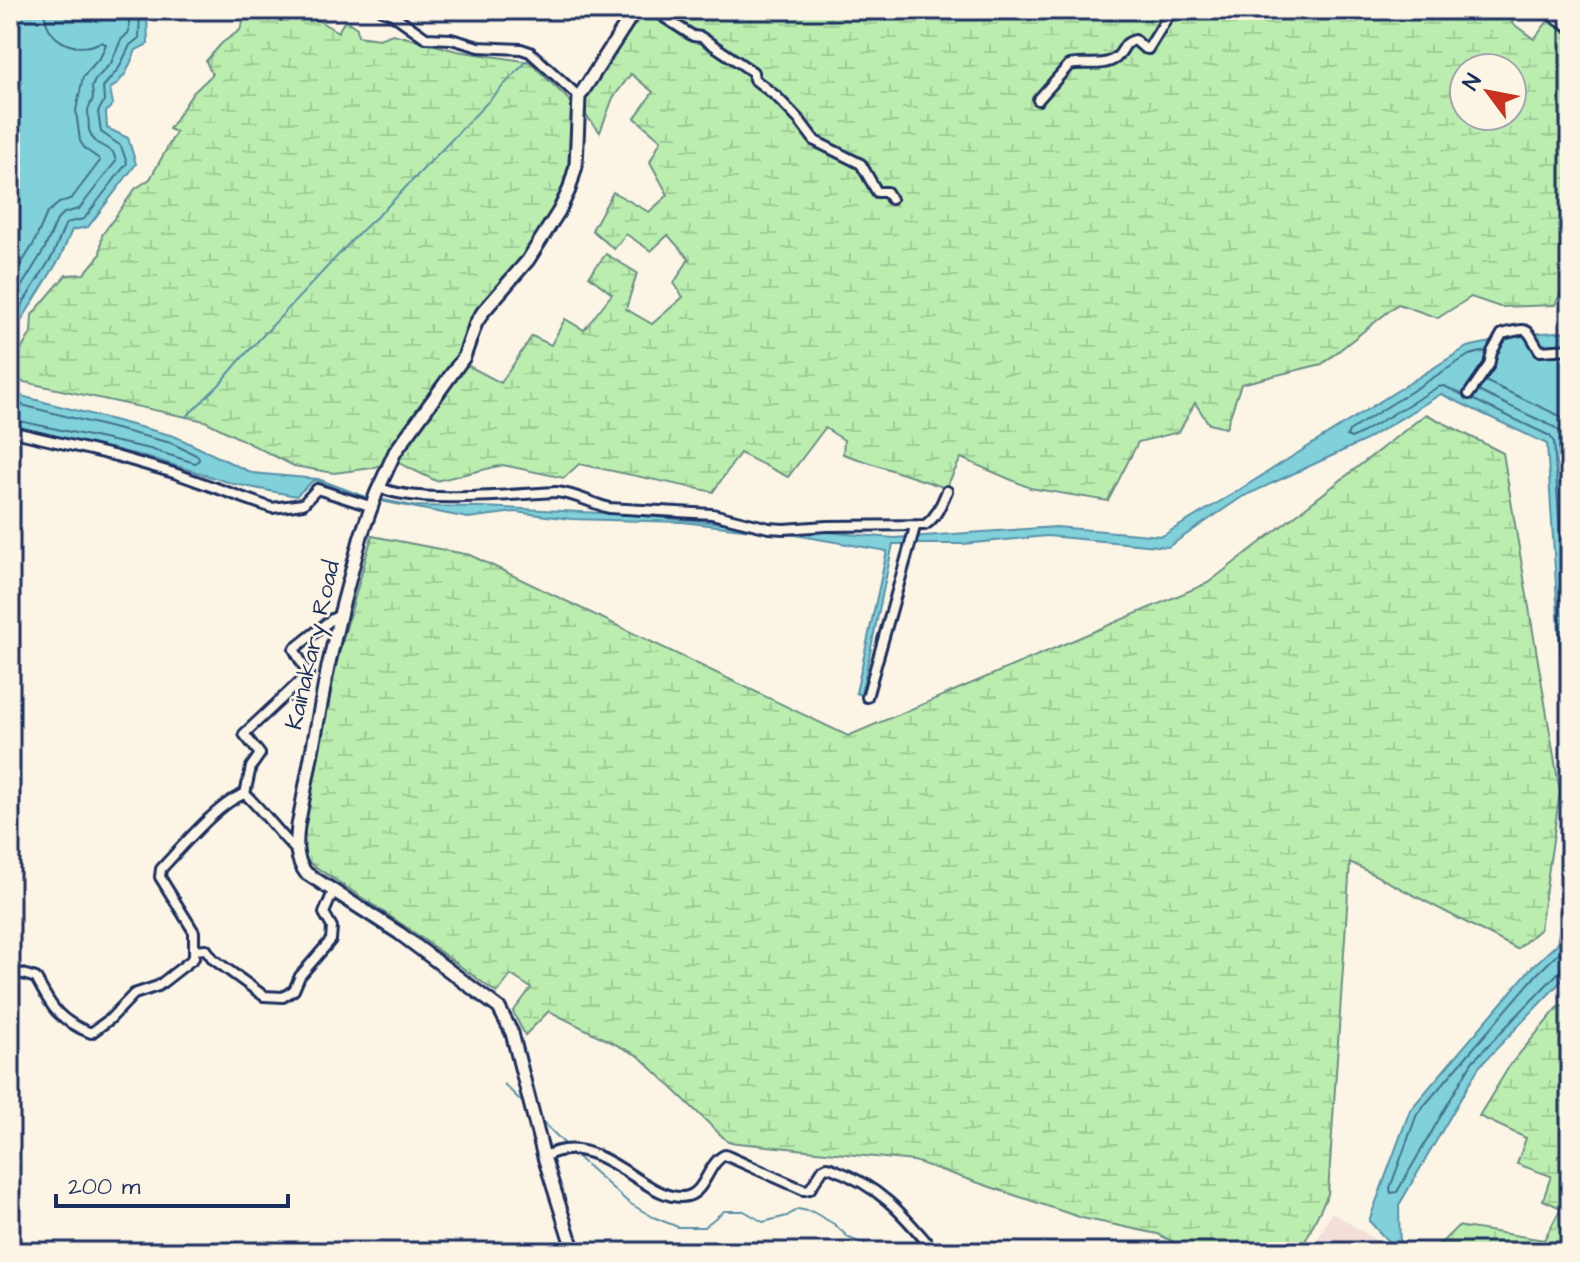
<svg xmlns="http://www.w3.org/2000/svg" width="1580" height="1262" font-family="'Architects Daughter',sans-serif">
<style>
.built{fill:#f4ded9}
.wetland{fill:url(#wetland-marsh);stroke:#6b8e86;stroke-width:2;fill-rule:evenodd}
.water{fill:#80d1d9;stroke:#5890a8;stroke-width:2}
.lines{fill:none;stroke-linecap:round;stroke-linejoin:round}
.shore{stroke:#43708f;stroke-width:2}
.stream{stroke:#5890a8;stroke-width:2}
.minor-casing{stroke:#1b2f5e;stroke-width:14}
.secondary-casing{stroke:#1b2f5e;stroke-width:17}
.minor{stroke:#fcf5e5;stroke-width:8}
.secondary{stroke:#fcf5e5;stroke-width:11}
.labels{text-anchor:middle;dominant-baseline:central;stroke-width:6;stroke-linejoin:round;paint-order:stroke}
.street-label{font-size:24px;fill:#1b2f5e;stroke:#fcf5e5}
</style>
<defs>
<pattern id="wetland-marsh" width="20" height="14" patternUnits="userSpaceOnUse" patternTransform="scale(2)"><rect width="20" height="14" fill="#bbeeae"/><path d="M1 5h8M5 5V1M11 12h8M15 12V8" fill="none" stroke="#a0cc98"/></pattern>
</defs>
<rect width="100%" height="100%" fill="#fcf5e5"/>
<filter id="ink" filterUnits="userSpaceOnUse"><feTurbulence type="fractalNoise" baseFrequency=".0125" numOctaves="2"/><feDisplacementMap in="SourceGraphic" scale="16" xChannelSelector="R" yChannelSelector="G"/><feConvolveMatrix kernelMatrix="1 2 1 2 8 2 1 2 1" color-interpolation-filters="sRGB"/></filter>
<g filter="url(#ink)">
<path class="built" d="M1332,1212L1385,1246L1381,1252H1313V1248Z"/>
<g class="wetland">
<path d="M248,10H300L338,32L345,20L357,28L358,36L379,39L393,34L457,51L530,62L572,103L568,170L563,190L543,228L517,266L476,309L459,357L384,464L372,468L334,473L294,466L205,421L10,379V369L31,333L32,315L66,275L84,274L100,255L102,235L135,189L150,179L176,132L169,129L193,93L212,75L206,61L222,43L240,30Z"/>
<path d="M643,10H1519L1512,23L1534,39L1548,21L1570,36V275L1555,305L1500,307L1471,297L1438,318L1398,304L1322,364L1241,384L1226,428L1209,424L1195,403L1179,432L1138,442L1108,501L1030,488L961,458L946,488L843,454L844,440L825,428L788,477L740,453L713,492L579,464L564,478L503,465L436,481L397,462L467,365L501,383L532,336L551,345L565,319L584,330L612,294L589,276L606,254L637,273L626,309L652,324L683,297L674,283L689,259L668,235L651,251L626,234L614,249L592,230L613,192L649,212L668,195L650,162L661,140L635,118L653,92L631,74L613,98L600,132L583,112L588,93ZM1464,68H1512V116H1464Z"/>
<path d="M1426,414L1503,453L1560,792L1540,929L1517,949L1350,862L1328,1194L1300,1252H1193L1158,1234L1082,1218L914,1161L728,1142L639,1056L549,1011L525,1035L513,1012L531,988L511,975L497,993L409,929L307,861L302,844L334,672L372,536L470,555L848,736L1208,583Z"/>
<path d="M1560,1005L1570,1009V1252H1432L1458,1226L1544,1240L1561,1208L1543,1200L1551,1176L1517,1164L1526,1138L1479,1116L1510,1065Z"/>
</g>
<g class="water">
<path d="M10,10H69L82,18L88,10H147L148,44L136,50L126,73L117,84L110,89L113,104L106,112L107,128L128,138L136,164L88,227L72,230L60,258L10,339Z"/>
<path d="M1570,331V805L1547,444L1441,394L1362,442L1242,497L1168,547L1047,536L963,544H893L861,695L856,693L887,551L795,535L682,522L571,519L515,512L468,518L355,496L314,480L296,496L234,484L148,457L10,427V393L174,436L252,473L318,479L363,496L413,506L483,507L620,514L894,538L1056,527L1162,536L1231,495L1467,347L1528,334Z"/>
<path d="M1570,873V972L1479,1067L1399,1205L1400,1252H1394L1395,1249L1369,1221L1410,1110L1532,967L1557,944Z"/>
</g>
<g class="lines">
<g class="shore">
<path d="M10,282L33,245L47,213L59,203L72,198L100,161L98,158L85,149L80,141L76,111L83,77L101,56L106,44L101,42C75,55 46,41 44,10"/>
<path d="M10,305L44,250L57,220L64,213L79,209L116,161L113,152L97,143L92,137L89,130L88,110L93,98L92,87L95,80L111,63L121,40L129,32V10"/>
<path d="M10,324L53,255L65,225L70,222L84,219L127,163L121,146L101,132L98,112L104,101L103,87L119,68L130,45L139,38L140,10"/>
<path d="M1485,381L1560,416L1570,425"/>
<path d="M1478,391L1554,427L1562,433L1565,443L1570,535"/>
<path d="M1463,395L1444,386L1438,387L1358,435L1351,438L1347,436L1349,431L1469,355L1486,351"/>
<path d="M1472,399L1550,436L1554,442L1570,686"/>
<path d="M10,402L171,443L198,456L199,460L195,463L150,449L10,419"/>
<path d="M1570,917L1563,949L1538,973L1417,1114L1390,1188L1391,1193L1397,1192L1472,1062L1561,970L1570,967"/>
</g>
<g class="stream">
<path d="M186,417L219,385L241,359L357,235L384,210L528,60"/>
<path d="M504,1084L526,1106"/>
<path d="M539,1118L566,1145"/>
<path d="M573,1153L629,1203L653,1217L678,1227H704L724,1211H744L763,1222L787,1216L798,1209L813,1212L834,1224L849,1238L866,1245L874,1252"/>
</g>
<g class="minor-casing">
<g id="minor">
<path d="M381,10L392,14L426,38L451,39L479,47L521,49L530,52L579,97"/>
<path d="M661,10L665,18L693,36L701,37L753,72L754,79L777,97L800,121L815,141L861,164L877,192H887L891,199"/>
<path d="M1038,100L1069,65C1084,61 1103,68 1116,58C1125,50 1122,43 1135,40L1144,48L1148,49L1172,10"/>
<path d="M1469,394L1489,365L1492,352L1502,334C1533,326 1525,329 1540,351L1570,349"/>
<path d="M10,431L116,456L174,473L272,508L303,504L317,489L373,507"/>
<path d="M379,487C413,505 516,494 556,492C577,494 590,503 609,508L712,514L769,528L784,529L827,526L925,525C937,517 941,504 947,491"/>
<path d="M867,697L915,527"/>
<path d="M245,794L251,767L260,754L244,734L308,674L294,649L332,619L340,615"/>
<path d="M194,950L206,949L213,959L264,996L283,997L294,990L300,976L331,940L332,927L324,913L333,892"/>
<path d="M10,967L16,972L36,978C51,1007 59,1021 91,1033L110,1019L134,994L158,986L194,958V932L160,877L161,869C179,850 221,800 245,794C263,811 277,831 295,849"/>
<path d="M544,1157C599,1125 648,1207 688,1196C706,1191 708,1162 725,1155L804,1190L810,1189L823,1169L827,1167L831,1168C881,1187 902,1213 935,1252"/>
</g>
</g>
<g class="secondary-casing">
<g id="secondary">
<path d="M1546,10L1570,25"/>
<path d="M574,1252L544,1157L512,1033L499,1008L399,933L306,873C295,859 296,844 298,826L328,667L341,611L361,536L376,494L395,452L464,357L476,323L483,312L528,260L559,211L569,190L576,166L579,97L635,10"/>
</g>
</g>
<use href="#minor" class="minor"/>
<use href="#secondary" class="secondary"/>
</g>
</g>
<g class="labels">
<g class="street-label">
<text transform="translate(313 645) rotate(-77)">Kainakary Road</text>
</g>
</g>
<rect width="1580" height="1262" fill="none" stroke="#fcf5e5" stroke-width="40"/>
<rect x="20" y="20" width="1540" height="1222" fill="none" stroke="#1b2f5e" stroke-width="3" filter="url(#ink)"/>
<g transform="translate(1488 92) rotate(302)"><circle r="38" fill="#fcf5e5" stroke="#a2a6af" stroke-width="2"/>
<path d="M0-6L14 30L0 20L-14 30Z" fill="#c8321e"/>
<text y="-12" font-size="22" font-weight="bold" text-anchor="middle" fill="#1b2f5e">N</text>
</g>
<path d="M56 1194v12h232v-12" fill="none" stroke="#1b2f5e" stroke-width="4"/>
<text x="68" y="1194" font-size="24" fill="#1b2f5e" stroke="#fcf5e5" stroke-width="6" paint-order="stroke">200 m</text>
</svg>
